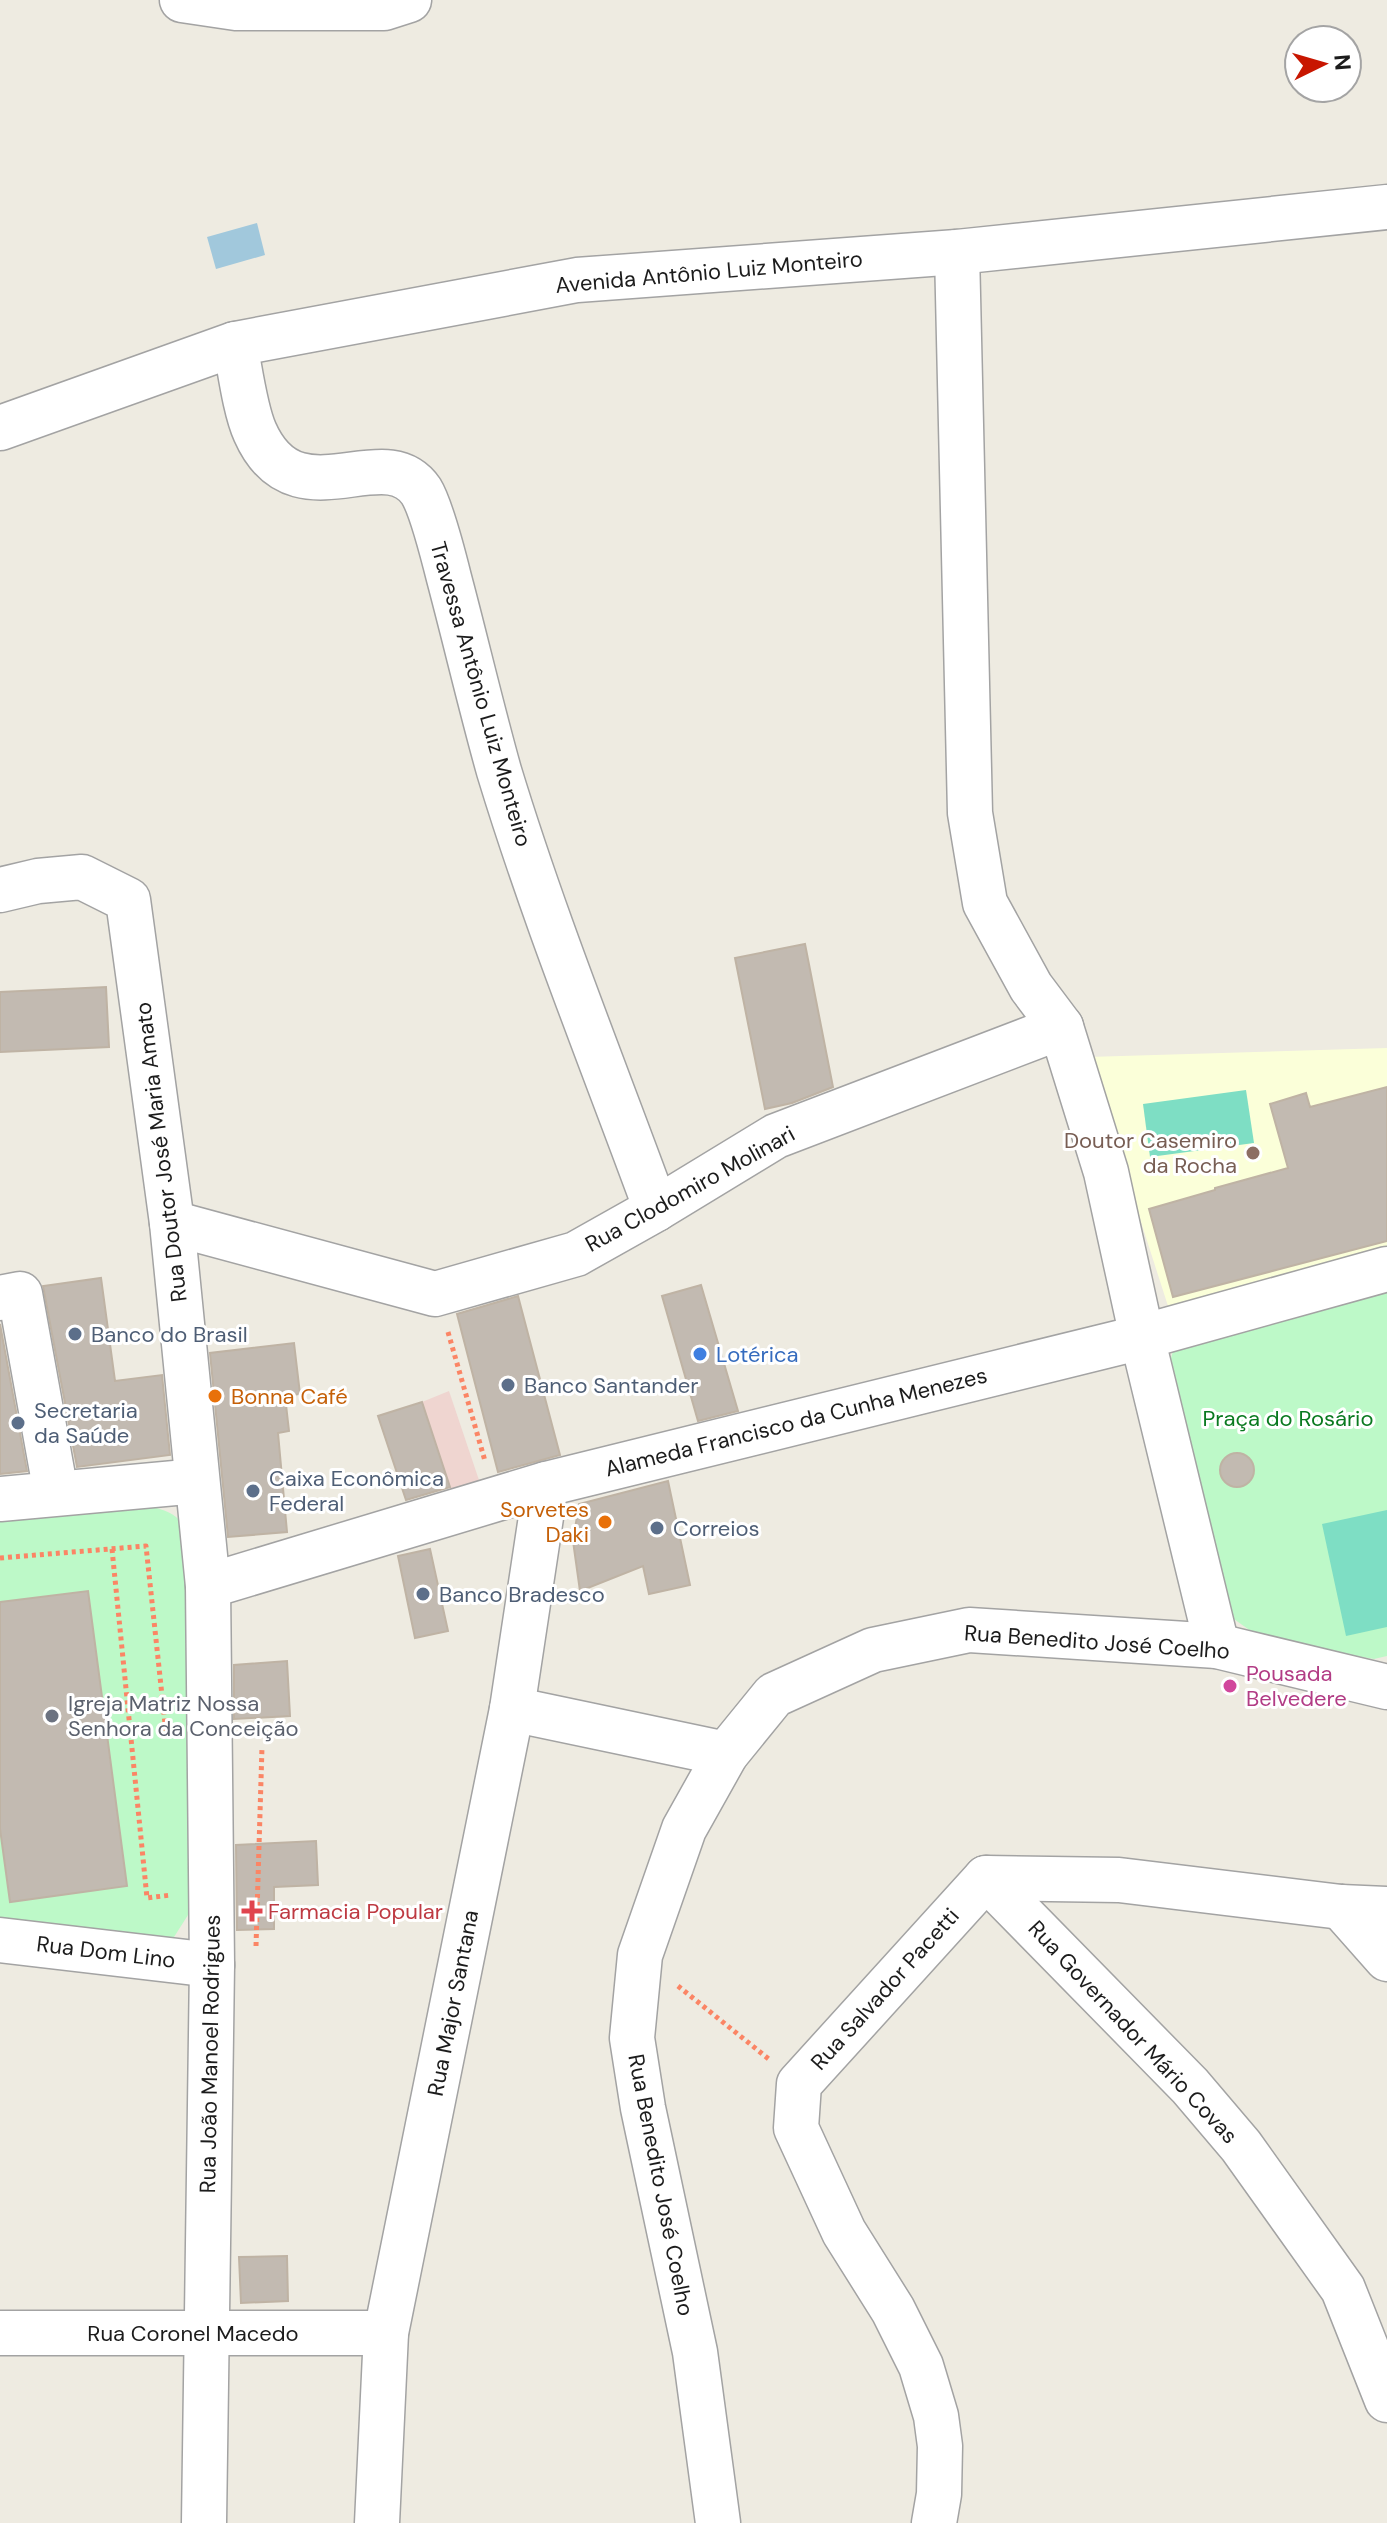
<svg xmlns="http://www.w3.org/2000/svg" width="1387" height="2523" font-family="'DM Sans',sans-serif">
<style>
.commercial{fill:#efd5d0}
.education{fill:#fbffd9}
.park{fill:#bdf9c8}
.pitch{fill:#7edec4}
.water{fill:#a1c8dc}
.building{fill:#c2bab1;stroke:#bfb3a4;stroke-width:2}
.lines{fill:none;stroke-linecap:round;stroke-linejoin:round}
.minor-casing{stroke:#a3a3a3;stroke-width:47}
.path{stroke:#fb8565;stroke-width:5;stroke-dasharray:4 4;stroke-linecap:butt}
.minor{stroke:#fff;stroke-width:44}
.education-dot{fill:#8d6e63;stroke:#fff;stroke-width:3}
.service-dot{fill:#5c6f8a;stroke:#fff;stroke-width:3}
.shop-dot{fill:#3f7fe0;stroke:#fff;stroke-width:3}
.food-dot{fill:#e8710a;stroke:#fff;stroke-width:3}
.hotel-dot{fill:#d1479c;stroke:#fff;stroke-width:3}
.worship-dot{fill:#6b7280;stroke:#fff;stroke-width:3}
.health-dot{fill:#e0444e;stroke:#fff;stroke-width:3}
.labels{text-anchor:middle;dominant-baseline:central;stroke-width:6;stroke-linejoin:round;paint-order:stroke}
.street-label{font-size:22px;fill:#1c1c1c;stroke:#fff}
.education-label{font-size:22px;fill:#785e54;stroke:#fff;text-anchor:end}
.service-label{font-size:22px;fill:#4e5e75;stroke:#fff;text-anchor:start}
.shop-label{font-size:22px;fill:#366cbe;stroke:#fff;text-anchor:start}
.food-label{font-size:22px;fill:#c56008;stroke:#fff;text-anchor:start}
.park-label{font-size:22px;fill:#0a7a20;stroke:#fff}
.hotel-label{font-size:22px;fill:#b23c85;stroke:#fff;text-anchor:start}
.worship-label{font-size:22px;fill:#5b616d;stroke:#fff;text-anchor:start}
.health-label{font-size:22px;fill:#be3a42;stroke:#fff;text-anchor:start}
</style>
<rect width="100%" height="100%" fill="#eeebe1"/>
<path class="commercial" d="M449,1391L483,1492L454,1500L422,1402Z"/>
<path class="education" d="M1387,1048V1250L1168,1306L1088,1057Z"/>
<g class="park">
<path d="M1387,1287V1656L1374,1659L1265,1641L1231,1617L1171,1358L1175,1344Z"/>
<path d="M153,1507C179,1514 182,1520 190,1545L195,1904L174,1937L160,1940L0,1920V1520Z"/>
</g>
<g class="pitch">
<path d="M1246,1090L1254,1143L1150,1157L1143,1104Z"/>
<path d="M1387,1510V1627L1346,1636L1322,1524Z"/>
</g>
<path class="water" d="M257,223L265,255L216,269L207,237Z"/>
<g class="building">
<path d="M805,944L833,1087L792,1103L765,1109L735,958Z"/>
<path d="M106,987L109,1047L0,1052V992Z"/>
<path d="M1387,1087V1241L1173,1297L1149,1209L1215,1190V1188L1288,1168L1270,1104L1306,1093L1310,1107Z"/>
<path d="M101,1278L115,1381L162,1375L170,1455L77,1467L43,1286Z"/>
<path d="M701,1285L738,1411L698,1421L662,1296Z"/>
<path d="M518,1296L560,1455L498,1472L457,1314Z"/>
<path d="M0,1324L27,1471L0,1474Z"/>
<path d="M294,1343L300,1394L285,1396L289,1431L278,1433L287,1532L228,1537L210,1353Z"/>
<path d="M422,1402L450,1487L406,1500L378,1416Z"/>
<circle cx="1237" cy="1470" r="17"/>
<path d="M668,1481L690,1585L649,1594L643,1566L580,1591L573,1541L579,1504Z"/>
<path d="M430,1549L448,1631L415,1638L398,1556Z"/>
<path d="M88,1591L127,1886L10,1902L0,1829V1602Z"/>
<path d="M287,1661L290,1716L234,1719V1665Z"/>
<path d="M316,1841L318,1885L274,1887V1929L237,1930L236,1845Z"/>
<path d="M287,2256L288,2301L241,2303L239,2257Z"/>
</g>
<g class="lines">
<g class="minor-casing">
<g id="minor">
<path d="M182,0L236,8H384L409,0"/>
<path d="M957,252L970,813L985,903L1031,987L1061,1027L1106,1172L1142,1337L1217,1646"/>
<path d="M235,344C240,369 245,410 255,432C296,525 384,437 421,491C431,507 444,558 449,578C466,642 481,707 499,771C544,919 603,1064 656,1209"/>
<path d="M0,428L235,344L577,280L957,252L1387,207"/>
<path d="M0,890L38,881L82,877L128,900L172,1223L208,1586L212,1965L204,2523"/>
<path d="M172,1223L435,1294L576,1254L656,1209L776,1136L1061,1027"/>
<path d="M0,1298L20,1294L56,1493"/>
<path d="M0,1499L197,1481"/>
<path d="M208,1586L546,1484L1142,1337L1387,1269"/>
<path d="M512,1709L726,1754"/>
<path d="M986,1878L1190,2086L1241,2146L1343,2289L1387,2400"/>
<path d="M1341,1907L1387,1959"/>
<path d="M0,1940L212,1965"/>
<path d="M0,2333H386"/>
<path d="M377,2523L386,2333L512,1709L546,1484"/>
<path d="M718,2523L695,2352L643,2108L632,2038L640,1955L684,1829L726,1754L774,1695L873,1650L969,1630L1217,1646L1387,1687"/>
<path d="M934,2523L939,2494L940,2446L936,2416L921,2366L893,2310L844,2232L796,2128L799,2084L986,1878L1119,1880L1341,1907L1387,1909"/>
</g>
</g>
<g class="path">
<path d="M448,1332L485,1461"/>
<path d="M112,1549L147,1898L171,1895"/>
<path d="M0,1558L146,1546L166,1733"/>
<path d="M256,1946L262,1747"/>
<path d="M678,1986L770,2060"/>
</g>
<use href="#minor" class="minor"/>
</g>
<circle class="education-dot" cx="1253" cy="1153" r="8"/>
<g class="service-dot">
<circle cx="75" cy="1334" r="8"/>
<circle cx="508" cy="1385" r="8"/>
<circle cx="18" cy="1423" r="8"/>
<circle cx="253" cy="1491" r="8"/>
<circle cx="657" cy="1528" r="8"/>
<circle cx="423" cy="1594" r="8"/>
</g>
<circle class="shop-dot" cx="700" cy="1354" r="8"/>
<g class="food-dot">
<circle cx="215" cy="1396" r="8"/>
<circle cx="605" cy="1522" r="8"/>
</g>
<circle class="hotel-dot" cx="1230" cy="1686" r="8"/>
<circle class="worship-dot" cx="52" cy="1716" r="8"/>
<path class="health-dot" d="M248 1899h8v8h8v8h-8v8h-8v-8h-8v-8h8z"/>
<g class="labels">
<g class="street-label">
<text transform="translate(709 272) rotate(-5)">Avenida Antônio Luiz Monteiro</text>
<text transform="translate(481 694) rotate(74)">Travessa Antônio Luiz Monteiro</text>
<text transform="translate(161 1152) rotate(-97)">Rua Doutor José Maria Amato</text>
<text transform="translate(690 1189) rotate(-29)">Rua Clodomiro Molinari</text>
<text transform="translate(796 1422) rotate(-14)">Alameda Francisco da Cunha Menezes</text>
<text transform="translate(1097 1642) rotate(4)">Rua Benedito José Coelho</text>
<text transform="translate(106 1952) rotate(7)">Rua Dom Lino</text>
<text transform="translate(885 1989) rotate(-48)">Rua Salvador Pacetti</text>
<text transform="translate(453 2003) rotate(-79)">Rua Major Santana</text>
<text transform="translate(1133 2032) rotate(47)">Rua Governador Mário Covas</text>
<text transform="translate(210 2054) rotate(-89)">Rua João Manoel Rodrigues</text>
<text transform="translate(661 2185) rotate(79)">Rua Benedito José Coelho</text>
<text x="193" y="2333">Rua Coronel Macedo</text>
</g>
<g class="education-label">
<text x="1237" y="1140">Doutor Casemiro<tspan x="1237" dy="25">da Rocha</tspan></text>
</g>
<g class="service-label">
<text x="91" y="1334">Banco do Brasil</text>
<text x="524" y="1385">Banco Santander</text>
<text x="34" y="1410">Secretaria<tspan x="34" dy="25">da Saúde</tspan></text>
<text x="269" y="1478">Caixa Econômica<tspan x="269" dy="25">Federal</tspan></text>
<text x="673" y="1528">Correios</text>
<text x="439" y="1594">Banco Bradesco</text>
</g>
<g class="shop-label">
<text x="716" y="1354">Lotérica</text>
</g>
<g class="food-label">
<text x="231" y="1396">Bonna Café</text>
<text x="589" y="1509" text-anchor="end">Sorvetes<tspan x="589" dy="25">Daki</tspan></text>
</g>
<g class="park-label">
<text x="1288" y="1418">Praça do Rosário</text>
</g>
<g class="hotel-label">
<text x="1246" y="1673">Pousada<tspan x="1246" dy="25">Belvedere</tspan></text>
</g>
<g class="worship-label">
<text x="68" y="1703">Igreja Matriz Nossa<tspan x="68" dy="25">Senhora da Conceição</tspan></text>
</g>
<g class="health-label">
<text x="268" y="1911">Farmacia Popular</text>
</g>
</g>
<g transform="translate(1323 64) rotate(85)"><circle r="38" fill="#ffffff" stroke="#a4a4a4" stroke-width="2"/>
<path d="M0-6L14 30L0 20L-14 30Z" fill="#c81600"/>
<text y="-12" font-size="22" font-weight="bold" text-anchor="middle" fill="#1c1c1c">N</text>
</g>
</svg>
